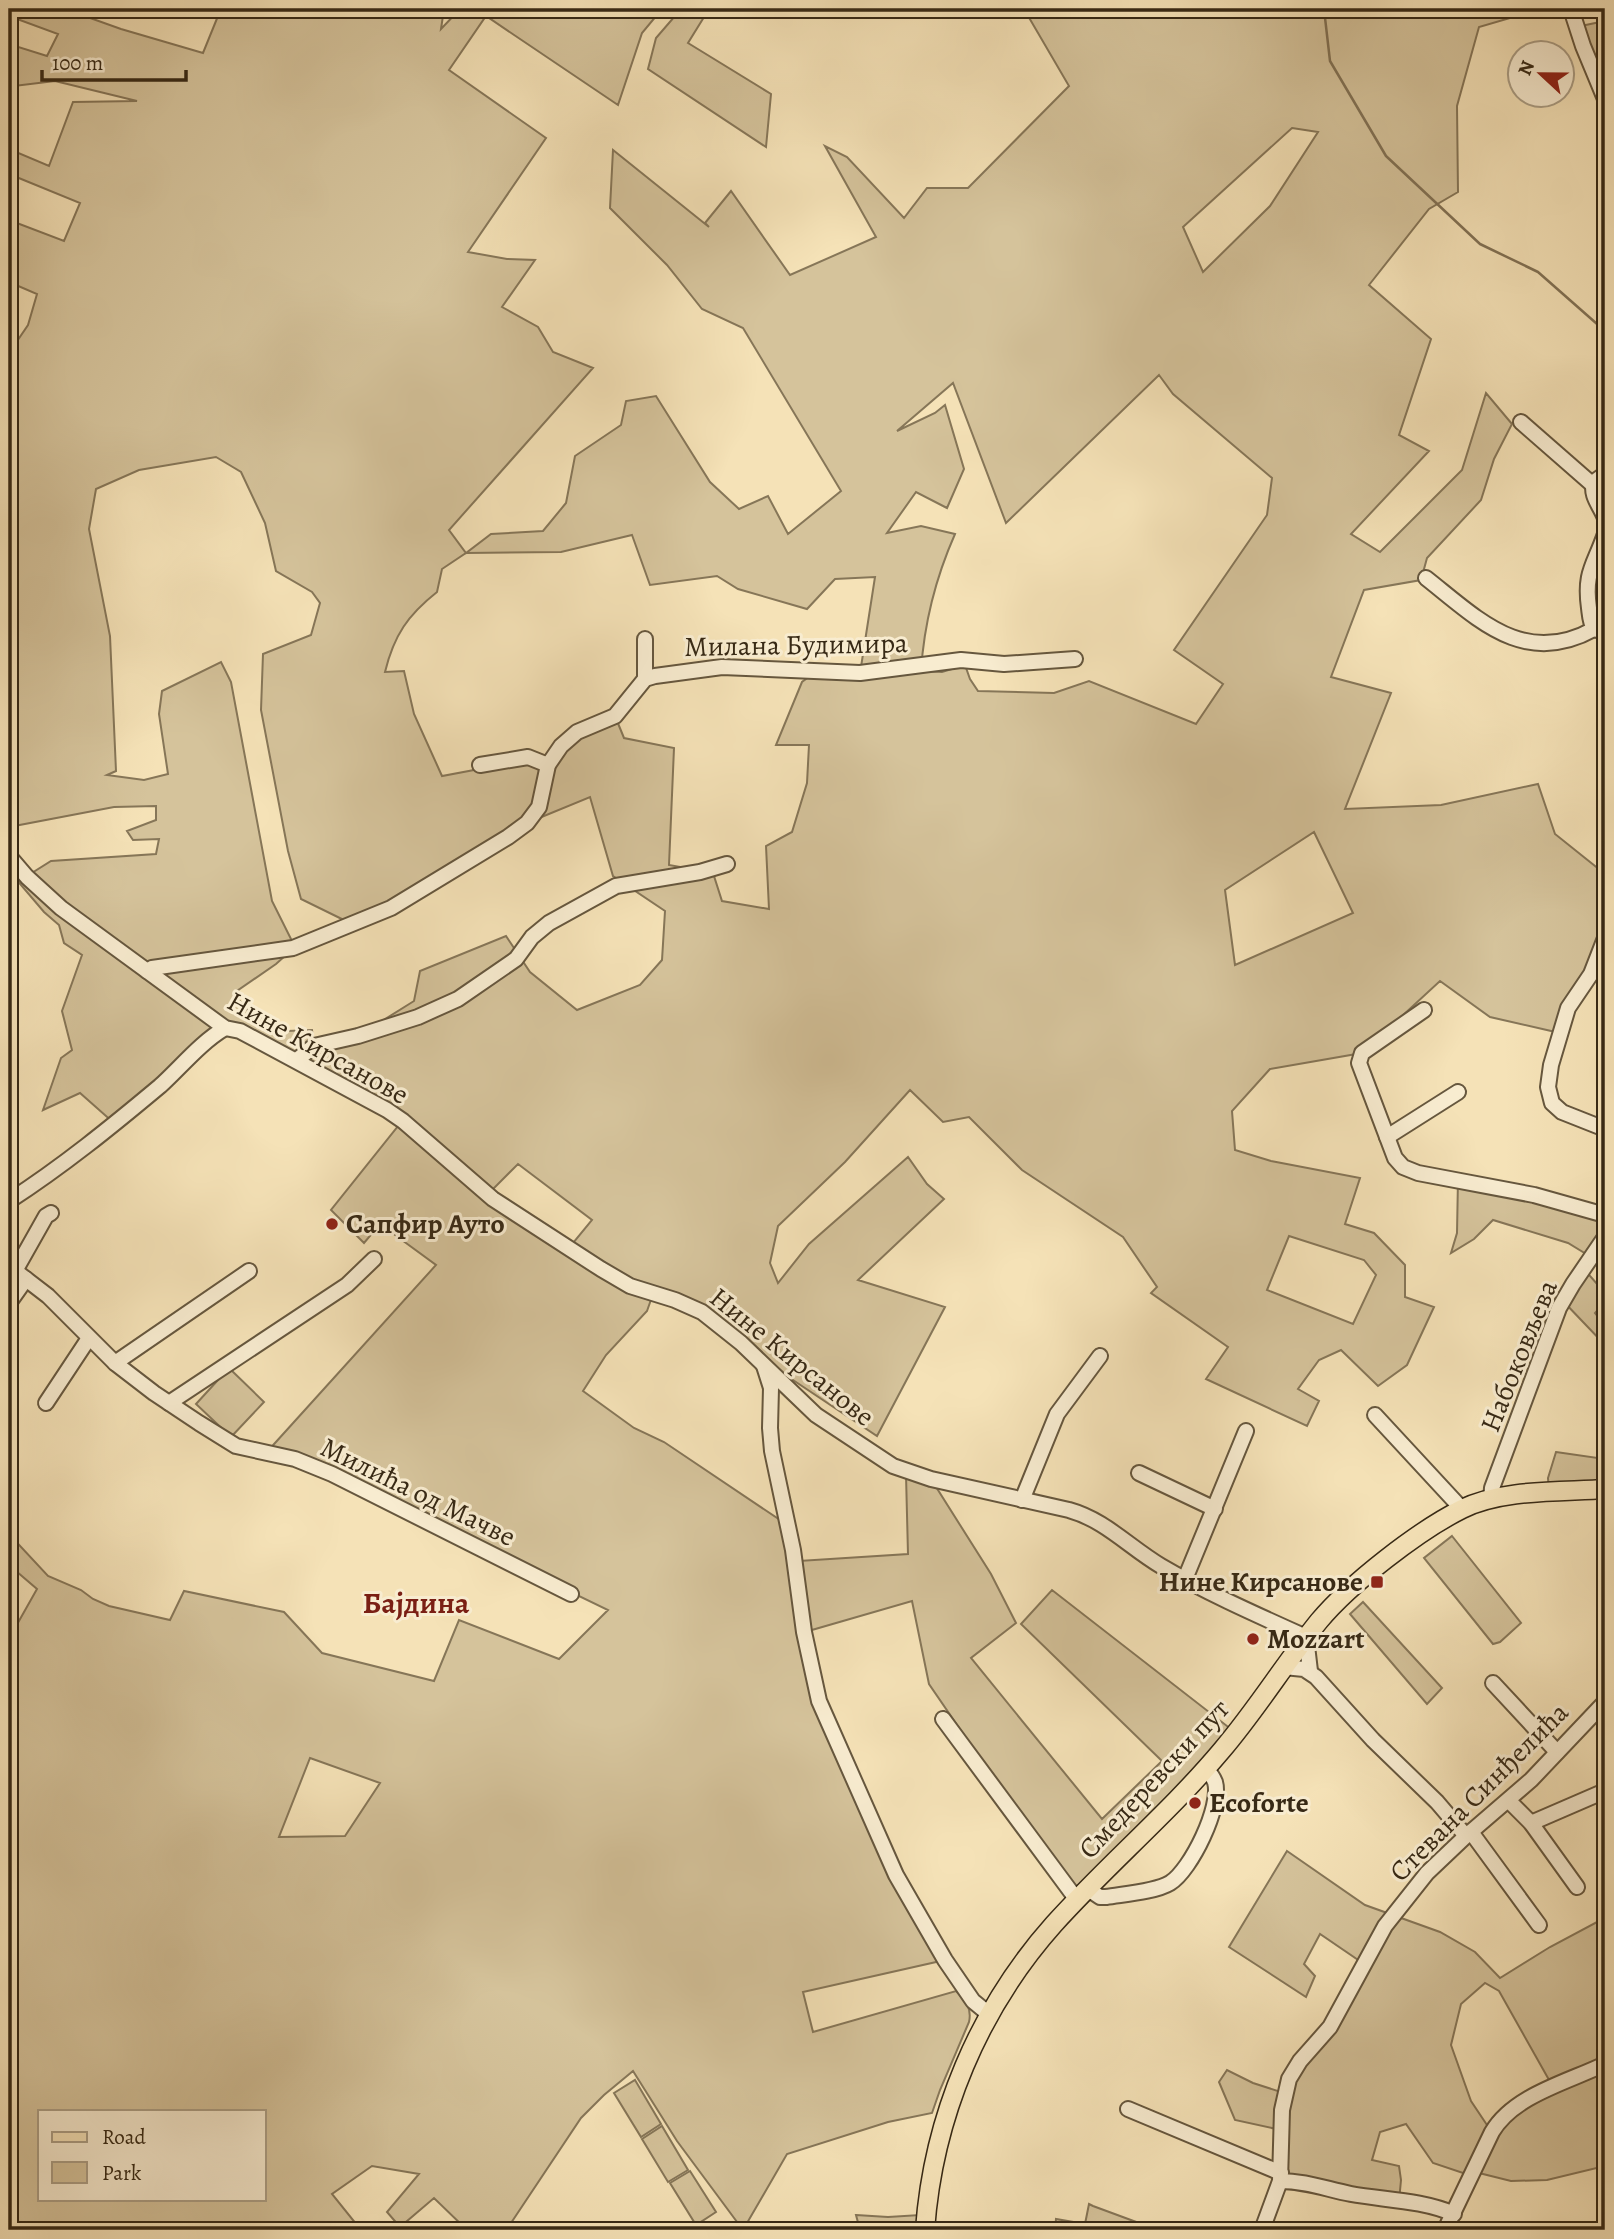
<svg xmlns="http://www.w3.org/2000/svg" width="1614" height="2239" font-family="Alegreya,serif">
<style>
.green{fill:#d5c39b;stroke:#867658;stroke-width:2;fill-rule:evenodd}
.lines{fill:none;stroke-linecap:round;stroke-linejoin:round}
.stream{stroke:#827255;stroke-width:2.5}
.minor-casing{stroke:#66573e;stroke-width:18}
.major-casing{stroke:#372915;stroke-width:21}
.minor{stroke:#f8ecd0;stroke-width:14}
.major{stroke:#f5e2b7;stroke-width:18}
.poi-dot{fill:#8f2418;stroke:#f8ecd0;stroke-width:2.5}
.labels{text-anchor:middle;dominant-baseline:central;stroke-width:6;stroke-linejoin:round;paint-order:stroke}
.street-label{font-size:28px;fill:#372915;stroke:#f8ecd0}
.poi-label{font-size:28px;font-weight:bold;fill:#372915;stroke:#f8ecd0;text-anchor:start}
.neighbourhood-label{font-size:30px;font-weight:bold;fill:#7a1f14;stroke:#f8ecd0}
</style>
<rect width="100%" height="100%" fill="#f5e2b7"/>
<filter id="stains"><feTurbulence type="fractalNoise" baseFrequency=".00286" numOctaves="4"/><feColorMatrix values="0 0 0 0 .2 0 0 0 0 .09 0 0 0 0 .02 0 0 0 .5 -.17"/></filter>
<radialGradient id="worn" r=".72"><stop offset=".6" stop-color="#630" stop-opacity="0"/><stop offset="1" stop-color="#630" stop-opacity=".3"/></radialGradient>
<g class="green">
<path d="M9,9H65L121,29L203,53L218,16L217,9H444L441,29L460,9H662L642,33L618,105L486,16L449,70L546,138L468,252L507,259L535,260L502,307L538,327L553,352L593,368L449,530L466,553L491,534L543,531L566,503L575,456L621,425L626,401L656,396L710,482L739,509L768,496L788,534L841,491L743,328L702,309L667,265L610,208L613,150L709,227L705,223L731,191L790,275L876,237L825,146L847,157L904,218L927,188H968L1069,86L1024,9H1510V18L1479,27L1457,106L1458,192L1429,209L1369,285L1431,339L1399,435L1429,451L1351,534L1380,552L1462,470L1486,393L1512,424L1494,459L1481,500L1427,558L1421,580L1364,590L1331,677L1391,693L1345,809L1441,805L1538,784L1555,834L1605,874V938L1560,1033L1490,1017L1440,981L1362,1053L1270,1069L1232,1111L1235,1150L1271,1161L1360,1178L1345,1224L1374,1233L1405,1265V1297L1434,1307L1407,1365L1378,1386L1341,1350L1319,1360L1298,1389L1319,1401L1307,1426L1206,1379L1228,1347L1151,1293L1157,1287L1123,1237L1022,1170L969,1117L943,1122L910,1090L845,1162L778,1226L770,1263L778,1283L809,1244L908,1157L927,1184L944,1199L858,1280L945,1307L877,1436L724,1334L702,1312L653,1294L647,1311L606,1355L583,1391L634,1428L664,1442L780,1520L799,1561L908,1554L906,1475L931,1479L991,1574L1016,1623L971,1658L1102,1819L1162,1761L1021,1624L1052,1590L1236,1733L1077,1900L929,1684L912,1601L805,1632L828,1725L945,1960L803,1992L813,2032L956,1991C966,2001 972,2008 969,2022L940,2090L932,2113L888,2122L787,2154L743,2230L677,2141L633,2071L604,2095L581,2118L511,2223L515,2230H467L434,2198L400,2227L387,2212L419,2174L372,2166L332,2194L361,2230H9V1624L15,1628L37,1589L9,1565V1534L48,1576L81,1590L93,1599L109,1606L170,1620L184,1591L284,1612L322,1653L434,1681L459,1620L559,1659L608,1610L418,1518L266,1453L436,1265L380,1224L364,1243L331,1210L402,1121L225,1028L115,1124L80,1093L43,1110L61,1058L72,1050L62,1011L82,955L64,943L59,925L44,912L9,871V856L27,876L51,861L156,854L159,839L133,840L127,831L156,820V806L114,807L9,827V353L28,325L37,294L9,282V220L64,241L80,203L9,174V149L49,166L73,102L137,101L55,81L14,86L9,84V44L47,56L58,34L9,16ZM1292,128L1318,132L1270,206L1203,272L1183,227ZM1159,375L1173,394L1272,478L1267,515L1174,650L1223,684L1196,724L1089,681L1054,693L978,691L970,679L965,665L942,672L921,671C924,625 936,577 955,534L921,526L887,533L916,492L947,508L964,469L945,405L935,413L897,431L953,383L1006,523ZM216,457L241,472L265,523L276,571L312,592L320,603L311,635L263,654L261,710L288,851L301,899L352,924L527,823L590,797L613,876L665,911L662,960L640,985L577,1010L530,972L506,936L420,971L414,1001L358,1036L314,1046L312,1030L287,1031L246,1009L234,993L276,964L295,947L272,901L231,682L221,662L162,691L159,714L168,774L144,780L107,775L116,771L110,636L89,529L96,489L139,470ZM632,535L650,585L717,576L738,589L807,609L835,579L875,577L861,667L814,673L802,682L776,745H809L807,783L792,832L766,846L769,909L722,901L713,873L669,865L674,748L624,738L615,716L561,746L548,765L492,763L474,770L442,776L414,714L404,671L385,672C394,635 408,615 437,592L442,569L466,553L561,552ZM1314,832L1353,913L1235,965L1225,890ZM518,1164L592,1220L569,1248L488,1194ZM1289,1236L1364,1260L1376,1275L1353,1324L1267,1290ZM310,1758L380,1783L345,1836L279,1837ZM40,2111H264V2199H40Z"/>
<path d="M681,9H709L688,43L771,94L766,147L648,69L656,38Z"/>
<path d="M1605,21V83L1576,27Z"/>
<path d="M1458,1179L1605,1215V1236L1591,1257L1568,1243L1493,1220L1474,1239L1451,1253L1457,1233Z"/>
<path d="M1583,1268L1605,1293V1302L1595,1313L1605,1326V1345L1563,1301Z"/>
<path d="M229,1368L264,1402L231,1437L196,1404Z"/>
<path d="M1556,1452L1605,1459V1491L1549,1493L1548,1478Z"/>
<path d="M1452,1536L1521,1623L1500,1642L1493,1644L1424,1558Z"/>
<path d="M1363,1602L1442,1688L1427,1704L1350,1614Z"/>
<path d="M1287,1851L1365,1905L1440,1932L1475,1952L1500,1978L1550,1947L1597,1922L1605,1952V2166L1547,2180L1511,2181L1475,2172L1494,2127L1553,2087L1499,1991L1485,1983L1461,2004L1451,2045L1471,2101L1489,2128L1469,2175L1433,2163L1406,2124L1380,2132L1372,2160L1399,2166L1401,2180L1399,2201L1280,2181L1281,2130L1235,2120L1219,2082L1227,2070L1253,2083L1290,2095L1294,2080L1364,1964L1320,1934L1304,1964L1315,1976L1306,1997L1229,1947Z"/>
<path d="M635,2080L661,2124L641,2137L614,2093Z"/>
<path d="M662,2126L688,2170L668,2182L642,2139Z"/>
<path d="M690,2171L716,2212L696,2225L670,2183Z"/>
<path d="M1089,2204L1093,2206L1158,2230H1055L1056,2219L1085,2224Z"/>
<path d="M856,2215L888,2217L920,2215L919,2230H860Z"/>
</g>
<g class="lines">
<path class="stream" d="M1324,9L1330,61L1386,156L1480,244L1538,272L1605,331"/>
<g class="minor-casing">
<g id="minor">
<path d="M1571,9L1583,46L1605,99"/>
<path d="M1521,422L1593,485"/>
<path d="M1605,474L1594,482C1590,496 1600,505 1605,518"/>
<path d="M1605,534C1594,566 1584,572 1589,608C1590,616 1590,622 1594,629L1605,632"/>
<path d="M1426,578C1478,619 1524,668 1594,629"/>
<path d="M645,639V679"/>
<path d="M480,765L528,757L548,765"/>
<path d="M9,856L27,877L61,908L225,1028L240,1031L387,1110L403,1121L493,1199L601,1269L630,1286L675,1300L702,1312L741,1343L816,1415L893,1466L931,1479L1069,1510C1105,1520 1129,1547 1161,1566C1207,1593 1257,1615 1306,1637L1310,1671"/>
<path d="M1605,938L1591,974L1568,1008L1551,1065L1548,1087L1552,1103L1562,1112L1605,1129"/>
<path d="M147,971L152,968L293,948L391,908L508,837L527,823L539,807L548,765L561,746L577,732L615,716L645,679L655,676L722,667L860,673L961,660L1004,664L1075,659"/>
<path d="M1424,1010L1362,1053L1359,1063L1395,1158L1403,1167L1418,1173L1534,1195L1605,1215"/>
<path d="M297,1060L314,1046L358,1036L418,1017L458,999L516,959L532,937L549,923L616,886L700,872L727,864"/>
<path d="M1387,1137L1458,1092"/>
<path d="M9,1201C63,1166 111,1127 160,1086C181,1067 200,1043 225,1028"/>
<path d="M9,1266L48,1296L115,1363L154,1393L199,1423L236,1446L295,1459L332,1474L571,1594"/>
<path d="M15,1271L46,1216L51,1213"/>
<path d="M9,1303L26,1279"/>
<path d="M115,1363L249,1271"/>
<path d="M764,1366L771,1388L770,1428L772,1451L793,1550L804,1632L819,1701L896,1875L945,1960L973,2001L990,2015"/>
<path d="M46,1403L89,1338"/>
<path d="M169,1403L347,1285L374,1259"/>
<path d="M1375,1415L1462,1509"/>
<path d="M1139,1473L1215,1509"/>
<path d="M1491,1499L1492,1488L1559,1308L1573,1284L1605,1237"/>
<path d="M1022,1500L1057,1414L1100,1356"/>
<path d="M1185,1579L1246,1431"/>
<path d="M1284,1667L1304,1669L1316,1677L1373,1740L1437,1802L1466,1836"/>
<path d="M1493,1683L1557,1752"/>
<path d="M943,1719L1077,1900"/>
<path d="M1509,1801L1531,1823L1577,1887"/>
<path d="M1531,1823L1605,1791"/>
<path d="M1471,1832L1539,1925"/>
<path d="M1088,1889L1100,1897H1106C1124,1894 1155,1892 1170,1883C1191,1870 1222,1806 1215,1782C1213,1777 1210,1773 1206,1769"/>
<path d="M1605,1941V1942"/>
<path d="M1128,2109L1281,2173"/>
<path d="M1280,2181C1305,2181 1326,2189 1351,2194C1384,2200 1422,2200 1454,2214"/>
<path d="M1262,2230L1280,2181L1282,2110L1289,2079L1300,2061L1330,2027L1385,1926L1427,1873L1466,1836L1531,1780L1605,1702"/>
<path d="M1445,2230L1492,2132C1514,2095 1568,2082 1605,2064"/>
</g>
</g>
<g class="major-casing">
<path id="major" d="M925,2230C933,2117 979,2008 1054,1924C1108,1864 1170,1812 1222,1750C1257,1709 1285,1663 1319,1621C1351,1583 1418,1531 1462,1509C1502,1489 1561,1492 1605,1489"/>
</g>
<use href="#minor" class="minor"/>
<use href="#major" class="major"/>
</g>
<g class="poi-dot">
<circle cx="332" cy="1224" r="7"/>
<rect x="1370" y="1575" width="14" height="14" rx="3.5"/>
<circle cx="1253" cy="1639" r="7"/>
<circle cx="1195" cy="1803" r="7"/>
</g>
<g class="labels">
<g class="street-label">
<text transform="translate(796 645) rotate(-1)">Милана Будимира</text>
<text transform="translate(318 1048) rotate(29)">Нине Кирсанове</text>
<text transform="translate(1519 1356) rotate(-68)">Набоковљева</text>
<text transform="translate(792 1357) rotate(39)">Нине Кирсанове</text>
<text transform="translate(418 1492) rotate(26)">Милића од Мачве</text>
<text transform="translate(1154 1779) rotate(-47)">Смедеревски пут</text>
<text transform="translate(1479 1792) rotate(-45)">Стевана Синђелића</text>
</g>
<g class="poi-label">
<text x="346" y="1224">Сапфир Ауто</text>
<text x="1363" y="1582" text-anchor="end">Нине Кирсанове</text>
<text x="1267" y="1639">Mozzart</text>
<text x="1209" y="1803">Ecoforte</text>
</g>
<g class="neighbourhood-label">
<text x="416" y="1603">Бајдина</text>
</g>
</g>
<rect width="1614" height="2239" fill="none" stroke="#f5e2b7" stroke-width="35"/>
<rect x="10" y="10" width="1593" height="2218" fill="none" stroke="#372915" stroke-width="3.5"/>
<rect x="18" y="18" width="1579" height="2204" fill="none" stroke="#372915" stroke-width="2"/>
<rect x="38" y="2110" width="228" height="91" fill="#f8ecd0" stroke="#ab9e85" stroke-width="2"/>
<rect x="52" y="2132" width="35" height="10" fill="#f5e2b7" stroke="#ab9e85" stroke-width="2"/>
<text x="102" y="2144" font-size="21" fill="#372915">Road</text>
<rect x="52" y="2162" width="35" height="21" fill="#d5c39b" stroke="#ab9e85" stroke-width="2"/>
<text x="102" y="2180" font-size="21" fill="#372915">Park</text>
<g transform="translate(1541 74) rotate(292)"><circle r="33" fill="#f8ecd0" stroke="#ab9e85" stroke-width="2"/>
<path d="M0-5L12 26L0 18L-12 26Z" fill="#8f2418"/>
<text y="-10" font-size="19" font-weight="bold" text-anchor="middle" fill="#372915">N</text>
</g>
<path d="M42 70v10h144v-10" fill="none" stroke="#372915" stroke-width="3.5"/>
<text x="52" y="70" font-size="21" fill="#372915" stroke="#f8ecd0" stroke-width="5" paint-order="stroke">100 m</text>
<rect width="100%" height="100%" filter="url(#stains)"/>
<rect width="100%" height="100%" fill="url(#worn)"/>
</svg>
